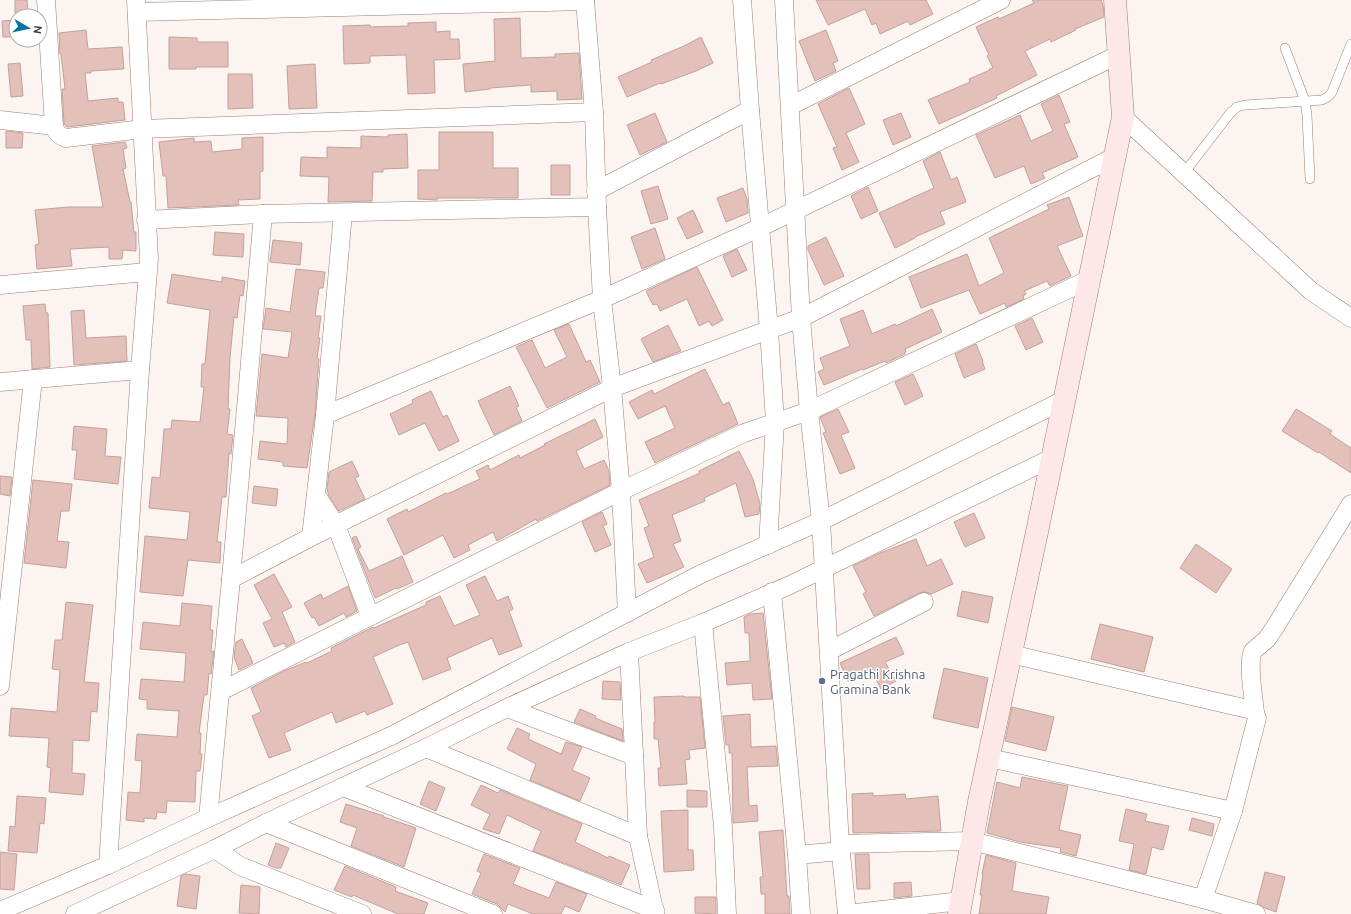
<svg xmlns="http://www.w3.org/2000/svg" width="1351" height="914" font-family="Ubuntu,sans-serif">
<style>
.building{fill:#e3c0ba;stroke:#c3a19b}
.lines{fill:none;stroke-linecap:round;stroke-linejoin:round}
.service-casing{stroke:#9c7e71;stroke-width:10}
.minor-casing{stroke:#9c7e71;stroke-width:19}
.secondary-casing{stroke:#9c7e71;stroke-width:23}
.service{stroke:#fff;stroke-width:9}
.minor{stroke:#fff;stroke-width:18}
.secondary{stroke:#fde7e9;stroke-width:22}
.service-dot{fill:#5c6f8a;stroke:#fff;stroke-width:1.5}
.labels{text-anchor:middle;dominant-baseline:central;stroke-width:3;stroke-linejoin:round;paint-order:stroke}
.service-label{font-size:13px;fill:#4e5e75;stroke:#fff;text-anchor:start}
</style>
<rect width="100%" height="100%" fill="#fbf4f1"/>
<g class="building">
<path d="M15,0H27L28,12L15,13Z"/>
<path d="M816,0H926L933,14L910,25L908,21L880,34L876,23L872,25L865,9L828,25Z"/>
<path d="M1032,0H1101L1103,5L1104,17L1075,29L1076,30L1051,42L1050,39L1025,51L1037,75L996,96L997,98L939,124L928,100L970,82L969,79L990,70L989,69L993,68L987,56L989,55L976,27L998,17L999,19L1034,3Z"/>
<path d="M520,18L521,58L555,57V54L579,53L582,99L557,100V91L531,92V85L490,88V89L465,92L463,64L495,61L494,19Z"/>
<path d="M16,20V37H3L2,21Z"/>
<path d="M436,22V32L450,31V39H459L460,59L434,60L435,93L408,94L406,55L370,56V63L344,64L343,26L370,25V27L408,26V23Z"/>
<path d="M86,30L88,49L122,47L124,69L91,71V73H85L88,101L118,98V102H123L125,120L67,127L64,124L62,89H65L61,54H60L59,33Z"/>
<path d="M826,30L838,61L833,63L836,71L815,81L799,41Z"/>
<path d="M169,37L197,38V42H228V67H196V69H169Z"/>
<path d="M701,37L713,63L696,71L661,84L660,83L627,97L618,77L652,62L651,60L684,46Z"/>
<path d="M20,63L23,96L11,97L8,64Z"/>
<path d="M315,64L317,108L289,109L287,66Z"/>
<path d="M228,74H252L253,108L228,109Z"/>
<path d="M849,88L865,124L846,133L859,162L842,170L833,148L837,147L818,104Z"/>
<path d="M1059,95L1070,122L1064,124L1078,157L1042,173L1045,178L1031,184L1024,166L995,178L976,135L1020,115L1031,141L1053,131L1041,104Z"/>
<path d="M655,113L667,142L640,155L627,125Z"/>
<path d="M901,113L911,137L893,145L883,120Z"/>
<path d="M6,131L23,133L22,148H6Z"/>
<path d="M439,132H493V168H518V198H437V200L418,199V170H439Z"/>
<path d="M407,134L408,168L383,169V172H373L372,201L328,202L329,177L300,176L301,157L327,158V147L361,148V136L388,137V135Z"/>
<path d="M263,137V171L260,172V199L238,200L239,205L168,208L166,176H163L159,142L194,138V142L211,141L212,152L242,149V138Z"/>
<path d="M125,142L127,148L123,149L126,168L123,169L130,202H131L134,232H136V251L123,250L122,259H109V247L70,249L72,266L37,269L35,245L39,244L35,210L68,207H103L92,146Z"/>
<path d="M940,152L951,180L957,177L966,202L940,212L945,224L915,237V238L895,248L879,213L934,188L923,161Z"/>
<rect x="551" y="165" width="19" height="30"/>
<path d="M658,186L668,219L651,224L641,191Z"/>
<path d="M868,187L878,211L861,219L851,196Z"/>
<path d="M743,188L747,199L748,213L726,222L717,198Z"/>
<path d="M1069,197L1083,236L1057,246L1071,276L1050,286L1047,281L1024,291L1026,294L1023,296L1024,299L1006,307L1005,303L980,314L969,290L921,308L909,277L967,254L979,286L1004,273L989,238L1049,209L1047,205Z"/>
<path d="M693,210L703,232L687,239L677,218Z"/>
<path d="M655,228L665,259L642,269L631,237Z"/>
<path d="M215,232L244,234L243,257L213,255Z"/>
<path d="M826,237L844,276L824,285L808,250V246Z"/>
<path d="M273,240L302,243L300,265L270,262Z"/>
<path d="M737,249L747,270L732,277L723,256Z"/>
<path d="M697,267L723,320L712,326L709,321L699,326L687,299L660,311L657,304L653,305L646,291Z"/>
<path d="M296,269L325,272L323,288H319L315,316H321L318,338H320L317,358L319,359L315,414L307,468L283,466V462L258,459L260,441L287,444L288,418L256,416L262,354L288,358L292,332L263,329L266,308L290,312Z"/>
<path d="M172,274L222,282V277L245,281L243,296L240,295L237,318L234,317L230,357L228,409H230L227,434L233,435L231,454L229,453L226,497H222L217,542H221L220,563L188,560L183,596L140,592L145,536L187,540L190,512L149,508L152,477L160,478L164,429H171L172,420L200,422L204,387H201L202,364H205L210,310L167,303Z"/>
<path d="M45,304L46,313H48L50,367L32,369L31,340H26L23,306Z"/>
<path d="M932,309L942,332L905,349L906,352L904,353L905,354L886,363L885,361L863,370L862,369L824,385L818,372L824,369L820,358L850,346L840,319L863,310L872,334L895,324L896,326Z"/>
<path d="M84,310L86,338L126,336L127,361L74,365L71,311Z"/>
<path d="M1032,318L1043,342L1026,350L1015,326Z"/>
<path d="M569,324L586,362L590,360L600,382L547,408L516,347L532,340L545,368L567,357L554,330Z"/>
<path d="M668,325L681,351L653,362L641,339Z"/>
<path d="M976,344L983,361H982L985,369L964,378L955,354Z"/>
<path d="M705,369L723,405L729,402L738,424L655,463L645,442L675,428L665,406L638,419L629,402L652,390L654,394Z"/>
<path d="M913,374L923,396L905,405L895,382Z"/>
<path d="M510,386L519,406L516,407L522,421L494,435L478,401Z"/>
<path d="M431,391L443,417L447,415L459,441L439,451L425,423L399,435L390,414L413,403L412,400Z"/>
<path d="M838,409L849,432L841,435L855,468L840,474L823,433L826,432L820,417Z"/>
<path d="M1296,409L1332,431L1330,434L1351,448V473L1319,452L1318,453L1282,431Z"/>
<path d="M595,419L603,437L576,451L584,469L604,460L609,471L610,485L537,521L536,519L497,541L493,532L468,545L470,550L454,558L443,535L404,555L387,519L407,509L408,512L446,493L447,494L480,479L476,471L488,465L490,470L519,455L520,458L545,445L544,444Z"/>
<path d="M74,426L107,429L105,456L121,457L118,484L74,479L77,450H72Z"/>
<path d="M739,451L753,479L760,504L759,514L745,517L736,483L704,498L705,501L672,515L681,541L673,544L684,567L647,583L638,564L654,557L644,528L649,526L639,500L700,473L699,471Z"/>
<path d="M352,461L359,476L355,478L365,499L339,511L329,496L327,489L329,472Z"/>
<path d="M0,476L12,477L10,496L0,494Z"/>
<path d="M33,480L72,484L69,511H61L57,541L69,542L66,568L24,563Z"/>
<path d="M254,486L278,489L276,506L252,503Z"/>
<path d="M602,512L607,524L603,526L611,545L595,552L582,522Z"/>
<path d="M974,513L985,538L965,547L954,522Z"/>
<path d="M356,536L361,547L358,549L369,571L402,556L413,582L397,589L396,588L375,598L352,538Z"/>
<path d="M916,539L927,566L941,559L953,584L931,594L925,592L919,593L874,616L863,594L866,592L853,566L880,553Z"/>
<path d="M1196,544L1232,569L1216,593L1180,568Z"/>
<path d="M274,574L292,607L282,612L295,642L286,647L284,643L274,647L263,623L272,619L254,585Z"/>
<path d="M485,576L497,601L508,596L513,609L509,611L522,646L499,655L492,638L447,658L451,669L423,680L408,642L397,646L373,657L393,704L367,715L365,711L336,723L332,712L284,733L291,750L269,758L252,716L261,712L251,688L284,671L306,662L307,663L332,651L331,648L373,627L374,628L426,605V602L440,596L454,626L480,615L466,585Z"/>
<path d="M348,586L357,611L346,617L344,613L319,626L314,617L312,618L304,603L321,594L323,599Z"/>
<path d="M962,591L993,597L988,623L957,616Z"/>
<path d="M66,602L93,605L84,682L99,683L97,712L91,711L89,741L73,740L72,773L85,774L83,795L49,792L51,768L47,767L49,738L9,736L11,708L57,712L60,670L52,669L55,640H62Z"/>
<path d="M182,603L212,606L210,630H213L211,652L214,651L211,674L209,673L207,695H204L199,733H201L200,754H202L200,771H196L195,802L167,801L166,813L157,812L156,819L144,818V822L126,820L128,792L140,793L142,761L135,760L137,734L177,737L179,711L147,709V700L139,699L141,679L184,682L186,653L140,649L143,622L180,626Z"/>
<path d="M763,613L772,699L753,700L752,683L727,685L725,663L750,661L749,633H745L744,617L750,614Z"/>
<path d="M1100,624L1153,637L1144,672L1091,659Z"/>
<path d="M896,637L904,654L885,662L896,681L881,689L871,670L848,681L840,663Z"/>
<path d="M242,639L253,663L239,670L234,657L236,642Z"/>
<path d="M944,668L988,678L978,728L933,718Z"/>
<path d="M603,681L620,682L621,700L602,699Z"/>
<path d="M684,696L685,697H700L705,748L689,750L690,759L685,760L687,784L659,786L658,768H661L658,739H654V722H655L654,697Z"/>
<path d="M1012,707L1054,717L1046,751L1005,741Z"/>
<path d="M580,709L596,716L595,718L622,729L623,741L574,722Z"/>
<path d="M750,714L751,747L776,746L778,766L747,767L749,806L757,805L758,821L733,823L732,753H729V745H726L723,716Z"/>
<path d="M517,728L530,734L528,739L561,754L566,742L582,747L572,770L590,778L580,801L530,780L536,764L507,749Z"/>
<path d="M1022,777L1068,786L1059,830L1081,835L1076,856L1060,852L1061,848L1020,842L987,833L997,782L1020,788Z"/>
<path d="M429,781L445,788L436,811L420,804Z"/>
<path d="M481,785L498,793L500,790L582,824L575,842L608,858L609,856L630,865L621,885L533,851L541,831L507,815L499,834L483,829L490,814L471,805Z"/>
<path d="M687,790L707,791V807H687Z"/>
<path d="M873,793V796L905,794L906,799L938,796L941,831L853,833L852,794Z"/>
<path d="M17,796L46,798L44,824L40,823L37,853L8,851L10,826L15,827Z"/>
<path d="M346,804L384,816V817L416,828L404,867L351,846L357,828L340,822Z"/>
<path d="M1126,809L1147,814L1145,821L1169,826L1163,850L1152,847L1146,874L1129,870L1134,844L1119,841Z"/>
<path d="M688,810V850H693L694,870L664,872L661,811Z"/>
<path d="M1192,818L1214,824L1212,836L1189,830Z"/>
<path d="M783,830L787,896H789L790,914H765V894H761L760,877H763L759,832Z"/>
<path d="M276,843L289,848L281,868H276L268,865Z"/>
<path d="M0,852L17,854L14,890L0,889Z"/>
<path d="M484,854L520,868L513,884L549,898L556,882L587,894L579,912L565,906L561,914H533L508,904L505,912L497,904L472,894L481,873L477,871Z"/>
<path d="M855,854H869L870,889H857Z"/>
<path d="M986,855L1016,863L1012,891L1049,897L1046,914H979L982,895H980L983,874H982Z"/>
<path d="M345,866L396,887L395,891L428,903L424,914H398L353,895L352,897L334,890Z"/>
<path d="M1265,872L1285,877L1276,912L1265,908L1257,903Z"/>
<path d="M185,874L200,876L196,909L177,906L181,876Z"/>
<path d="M911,882L912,896L894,898V883Z"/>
<path d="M241,885L260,887L259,914L239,913Z"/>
<path d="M695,897H716V914L695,913Z"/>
</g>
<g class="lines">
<g class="service-casing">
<g id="service">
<path d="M1285,48L1305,101L1307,115L1310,179"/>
<path d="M1184,173L1231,112L1237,107L1245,105L1322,100L1328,97L1332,92L1351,44"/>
</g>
</g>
<g class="minor-casing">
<g id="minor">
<path d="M46,0L54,126C56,133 59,136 66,138L143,129L594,112"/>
<path d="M585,0L594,112L597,207L602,299L612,388L621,491L627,613"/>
<path d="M742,0L750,110L769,330L775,422L768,545"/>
<path d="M784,0L801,318L809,411L821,521L840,844L847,914"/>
<path d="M137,12L585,1"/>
<path d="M790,106L1001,0"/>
<path d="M1123,117L1311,291L1351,318"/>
<path d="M0,120L54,126"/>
<path d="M596,191L750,110"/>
<path d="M146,220L263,214L597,207"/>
<path d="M0,285L147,272"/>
<path d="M0,382L140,370"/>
<path d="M325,415L343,213"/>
<path d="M316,495L336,525L370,616"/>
<path d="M311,537L325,415L602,299L759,228L1120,54"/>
<path d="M231,579L311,537L612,388L801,318L1116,156"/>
<path d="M772,592L797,855L801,914"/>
<path d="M703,623L723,827L727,914"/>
<path d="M829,651L924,602"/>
<path d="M629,652L638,836L655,914"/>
<path d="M1011,654L1252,710L1255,713L1257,718L1233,811L1203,899"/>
<path d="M0,686L33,379"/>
<path d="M221,691L621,491L744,433L809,411L1090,279"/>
<path d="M507,708L634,756"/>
<path d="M1255,713C1254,698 1247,664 1253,651L1267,639L1275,627L1351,504"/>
<path d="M426,748L638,836"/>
<path d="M989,758L1233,811"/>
<path d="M343,787L655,910"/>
<path d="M208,818L231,579L263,214"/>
<path d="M266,823L493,914"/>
<path d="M840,844L972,841L1203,899L1256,914"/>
<path d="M215,849L240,866L362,914"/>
<path d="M797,855L841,851"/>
<path d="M108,865L140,370L149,259L136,0"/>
<path d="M0,911L108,865L208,818L391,736L701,574L821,521L1064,400"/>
<path d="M75,914L215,849L266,823L426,748L507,708L629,652L703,623L790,585L1052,458"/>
<path d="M847,914L961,901"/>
</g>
</g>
<g class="secondary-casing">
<path id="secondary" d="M959,914L979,802L1037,532L1123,117L1115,0"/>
</g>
<use href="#service" class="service"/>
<use href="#minor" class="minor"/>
<use href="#secondary" class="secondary"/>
</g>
<circle class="service-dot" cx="822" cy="681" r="4"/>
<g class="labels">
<g class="service-label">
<text x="830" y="674">Pragathi Krishna<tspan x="830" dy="15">Gramina Bank</tspan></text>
</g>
</g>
<g transform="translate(28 28) rotate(99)"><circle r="19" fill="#ffffff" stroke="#b3aeac"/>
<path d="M0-3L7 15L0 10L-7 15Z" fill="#08739f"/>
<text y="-6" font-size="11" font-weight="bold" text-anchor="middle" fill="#42352f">N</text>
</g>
</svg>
